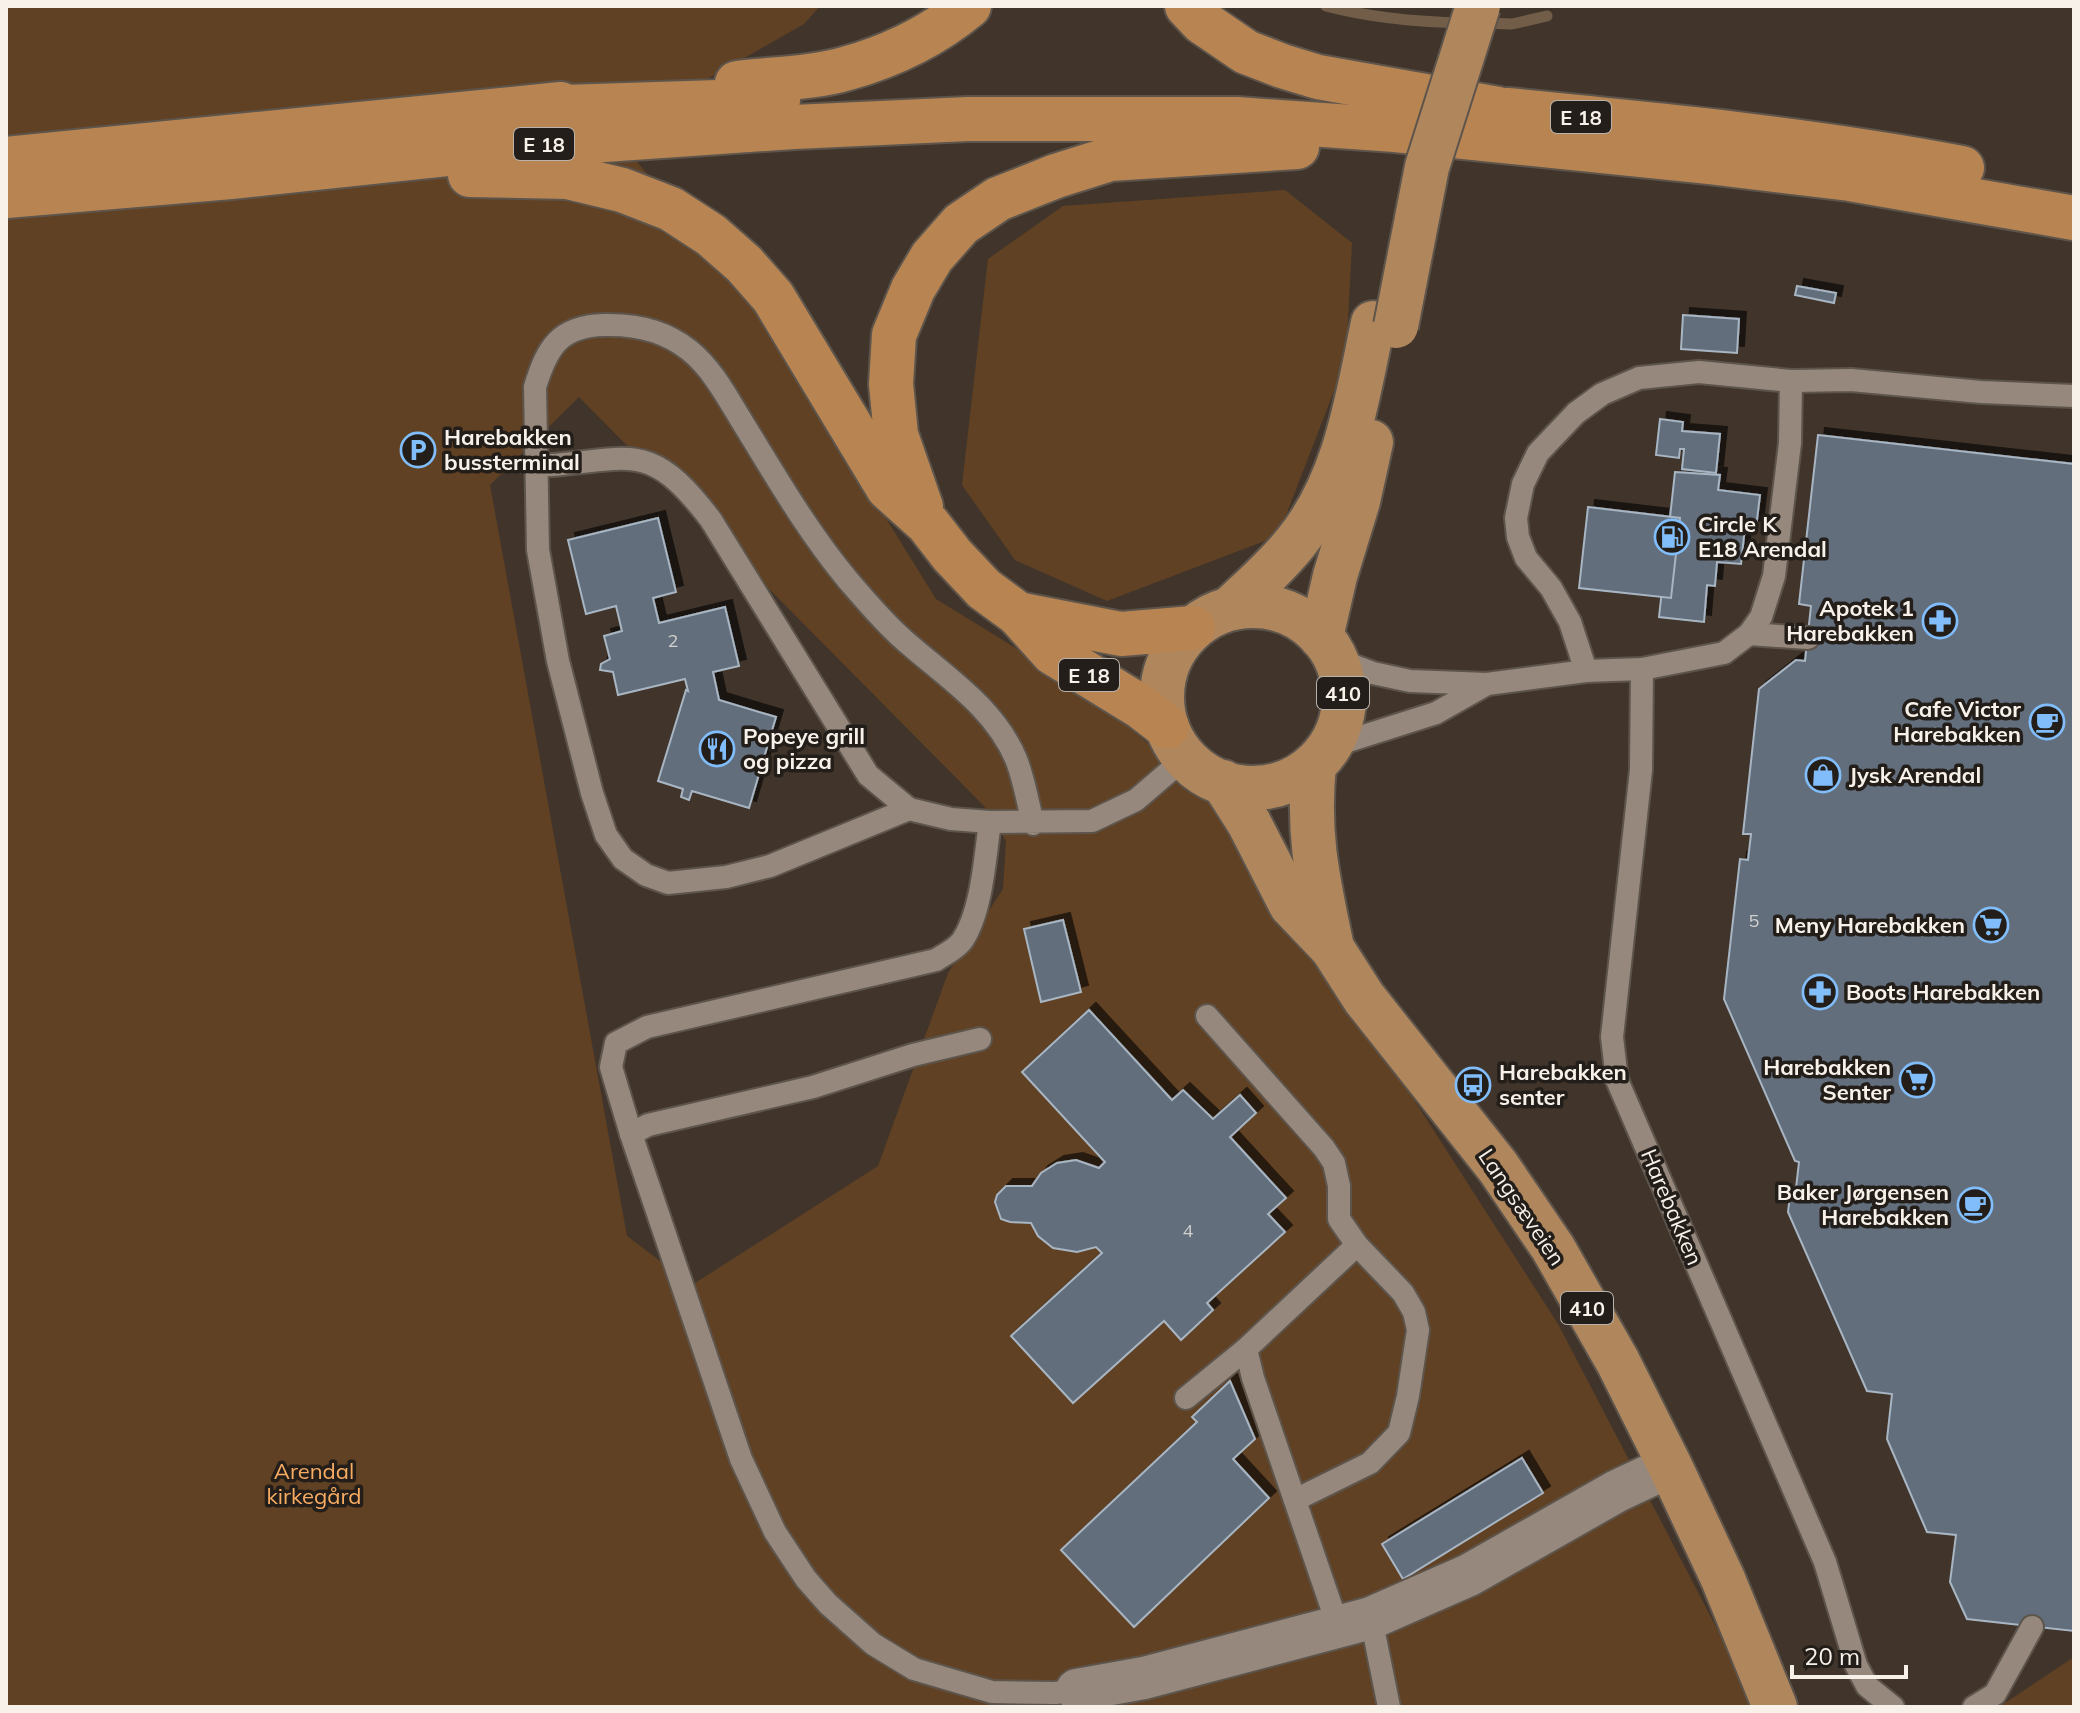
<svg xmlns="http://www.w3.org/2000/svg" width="2080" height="1713" font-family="Mulish,sans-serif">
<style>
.green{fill:#614123;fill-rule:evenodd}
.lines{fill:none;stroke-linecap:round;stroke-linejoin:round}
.stream{stroke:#725e48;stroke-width:11}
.building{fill:#626e7b;stroke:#a8b5c3;stroke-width:2;filter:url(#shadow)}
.service-casing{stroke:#5d544b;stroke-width:26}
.minor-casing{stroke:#5d544b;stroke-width:46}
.primary-casing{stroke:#5d544b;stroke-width:48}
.trunk-casing{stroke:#5d544b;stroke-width:48}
.service{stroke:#96887c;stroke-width:22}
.minor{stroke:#96887c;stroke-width:42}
.primary{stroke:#b0865d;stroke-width:44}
.trunk{stroke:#b88552;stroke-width:44}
.primary-bridge-casing{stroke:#5d544b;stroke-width:48;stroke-linecap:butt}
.primary-bridge{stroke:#b0865d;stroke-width:44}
.labels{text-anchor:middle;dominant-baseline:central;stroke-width:7;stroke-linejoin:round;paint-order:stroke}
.number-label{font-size:18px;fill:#d2d0ce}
.shield{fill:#231e19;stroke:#b8b2ab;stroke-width:2}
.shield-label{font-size:20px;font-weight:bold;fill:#f8f1ea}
.poi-label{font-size:22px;font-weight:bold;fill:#f8f1ea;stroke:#231e19;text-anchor:start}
.street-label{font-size:22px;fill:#f8f1ea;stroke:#231e19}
.park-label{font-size:22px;fill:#f8ac63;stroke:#231e19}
</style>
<defs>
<filter id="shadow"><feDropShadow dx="7" dy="-7" stdDeviation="0" flood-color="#0009"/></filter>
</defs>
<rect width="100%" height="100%" fill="#41352b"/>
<g class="green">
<path d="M6,6H820L804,24L613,133L745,291L936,599L1095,697L1235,821L1558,1324L1758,1707H6ZM579,397L984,806L1006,841L1003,889L948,973L878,1166L692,1285L627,1236L490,485Z"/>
<path d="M1285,190L1352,243L1346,360L1278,536L1107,601L1015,560L962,485L988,259L1063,206Z"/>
<path d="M2074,1657V1707H1999Z"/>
</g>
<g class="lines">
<g class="stream">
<path d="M1326,6C1371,18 1418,22 1464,23"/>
<path d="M1481,23L1512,24L1547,16"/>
</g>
</g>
<g class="building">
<path d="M1797,286L1836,293L1834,303L1795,295Z"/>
<path d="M1683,315L1739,319L1737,353L1681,349Z"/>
<path d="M1660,419L1683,422L1682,431L1720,434L1716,473L1682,469L1684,449H1680L1679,458L1656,455Z"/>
<path d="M1818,435L2074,464V1631L1967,1619L1950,1582L1956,1535L1927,1532L1887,1439L1892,1394L1867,1391L1788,1212L1791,1187L1796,1188L1799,1162L1795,1161L1724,999L1740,859L1748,860L1751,834H1743L1759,689L1796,660L1805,661L1811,606L1799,604Z"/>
<path d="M1675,472L1720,475L1718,490L1760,495L1756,528L1745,527L1741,564L1717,562L1715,586L1707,585L1704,622L1659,617Z"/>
<path d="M1588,507L1680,518L1671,598L1579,588Z"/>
<path d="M658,518L676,592L653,598L659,623L725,607L739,666L713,672L719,700L776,717L749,808L692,791L689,800L681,797L683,789L658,781L686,690L688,691L685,679L618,695L613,672L600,670L601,664L610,659L604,636L622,631L616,606L586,614L568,540Z"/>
<path d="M1063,920L1081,992L1041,1002L1024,929Z"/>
<path d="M1089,1010L1172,1100L1183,1090L1213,1119L1240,1095L1256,1113L1230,1137L1286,1198L1268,1214L1285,1232L1207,1303L1213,1310L1181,1340L1164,1321L1073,1403L1011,1336L1102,1253L1096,1247L1077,1252L1053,1248L1038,1236L1031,1223L1010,1222L1001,1219L995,1202L997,1195L1006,1186H1032L1041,1173L1057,1163L1076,1160L1099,1168L1105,1162L1022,1072Z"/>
<path d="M1230,1381L1255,1439L1233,1459L1269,1498L1134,1627L1061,1550L1197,1422L1192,1417Z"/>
<path d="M1522,1458L1543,1493L1403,1579L1382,1544Z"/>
</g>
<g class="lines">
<g class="service-casing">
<g id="service">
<path d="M536,466C629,462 647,435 711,520L868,775L909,809"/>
<path d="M1749,634L1808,638"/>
<path d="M1336,659L1373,673L1410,681L1487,684L1586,671L1642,669L1724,653L1749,634L1761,617L1774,576L1790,443L1791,381"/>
<path d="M1642,669L1641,770L1612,1037L1617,1080L1825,1562L1856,1665L1867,1686L1893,1707"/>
<path d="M1586,671L1570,622L1551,588L1526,558L1518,537L1516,518L1523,484L1538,453L1576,413L1602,394L1639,378L1699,372L1791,381L1851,380L1981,392L2074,396"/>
<path d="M1329,747L1436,713L1487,684"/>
<path d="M990,822C985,857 982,912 962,941C955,950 945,954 936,960L647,1027L616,1043L611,1067L631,1134L741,1459L775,1532L806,1579L828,1604L873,1644L914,1669L992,1692L1055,1693L1077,1690"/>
<path d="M1033,824C1028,803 1024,779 1016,759C994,707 946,677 905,641C884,623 865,600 847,579C808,532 778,480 746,428C729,401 714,370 689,350C664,330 634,324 604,325C559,326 547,348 535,387L538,550L558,661L592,793L606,835L623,859L646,875L668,883L726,877L770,866L909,809L951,819L990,822L1092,821L1136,800L1185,758"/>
<path d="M1207,1016L1324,1148L1334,1163L1339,1186V1219L1357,1245L1403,1293L1414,1312L1418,1330L1408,1396L1399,1433L1370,1463L1295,1500"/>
<path d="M631,1134L648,1125L813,1087L913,1055L980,1039"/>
<path d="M1246,1349L1253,1378L1338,1626"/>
<path d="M1186,1398L1246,1349L1357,1245"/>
<path d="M1371,1618L1389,1707"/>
<path d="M1974,1707L1995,1694L2032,1627"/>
</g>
</g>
<g class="minor-casing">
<path id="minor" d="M1077,1690L1144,1678L1371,1618L1469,1575L1617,1491L1670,1466"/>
</g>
<g class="primary-casing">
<g id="primary">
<circle cx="1253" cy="697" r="91"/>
<path d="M1231,608C1253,587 1277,566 1296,542C1346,480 1357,399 1373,323"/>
<path d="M1321,637L1335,576L1358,501L1371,442"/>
<path d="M1314,765C1307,835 1318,880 1332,948"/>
<path d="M1223,782L1249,823L1291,905L1332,948L1364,998L1498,1167L1553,1248L1618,1362L1670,1466L1723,1579L1775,1707"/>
</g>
</g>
<g class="trunk-casing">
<g id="trunk">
<path d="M1187,6L1202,22L1246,52L1282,66L1318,77L1498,109"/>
<path d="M737,83C770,79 816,78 848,68C891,56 934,35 969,6"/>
<path d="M533,108L778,100"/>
<path d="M1507,110C1661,125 1809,139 1962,168"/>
<path d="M6,159L561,104"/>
<path d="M470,175L568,177L622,190L671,209L711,235L744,264L773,297L888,488L928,524L952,555L984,589L1018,614L1053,653L1141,707L1167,727"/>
<path d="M6,196L231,177L532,145L794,127L968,119H1237L1395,130L1710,162L1850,179L2074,218"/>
<path d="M921,507L896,435L891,384L894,335L913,289L932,257L961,224L998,199L1056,176L1110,159L1297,147"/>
<path d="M1018,614L1121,634L1193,628"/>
</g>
</g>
<use href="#service" class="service"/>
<use href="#minor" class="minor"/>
<use href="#primary" class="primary"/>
<use href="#trunk" class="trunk"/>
<g class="primary-bridge-casing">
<path id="primary-bridge" d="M1396,326L1427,167L1478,6"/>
</g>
<use href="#primary-bridge" class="primary-bridge"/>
</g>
<defs>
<g id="parking-ring" transform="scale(1.8)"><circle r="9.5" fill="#231e19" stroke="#80bdfa" stroke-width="1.5"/><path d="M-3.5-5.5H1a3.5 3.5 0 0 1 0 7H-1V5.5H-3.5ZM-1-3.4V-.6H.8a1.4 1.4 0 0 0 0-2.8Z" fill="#80bdfa"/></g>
<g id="fuel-ring" transform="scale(1.8)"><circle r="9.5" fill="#231e19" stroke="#80bdfa" stroke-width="1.5"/><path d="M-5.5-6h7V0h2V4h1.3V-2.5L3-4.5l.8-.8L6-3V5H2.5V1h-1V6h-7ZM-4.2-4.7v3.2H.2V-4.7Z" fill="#80bdfa"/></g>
<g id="pharmacy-ring" transform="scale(1.8)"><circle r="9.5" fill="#231e19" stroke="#80bdfa" stroke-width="1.5"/><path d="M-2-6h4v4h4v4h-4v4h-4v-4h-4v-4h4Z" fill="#80bdfa"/></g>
<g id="cafe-ring" transform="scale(1.8)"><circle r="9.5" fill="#231e19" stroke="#80bdfa" stroke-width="1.5"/><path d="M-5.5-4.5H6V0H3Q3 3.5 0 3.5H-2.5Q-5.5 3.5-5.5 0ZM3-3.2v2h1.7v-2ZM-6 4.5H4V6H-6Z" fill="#80bdfa"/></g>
<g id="restaurant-ring" transform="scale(1.8)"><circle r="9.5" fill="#231e19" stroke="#80bdfa" stroke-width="1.5"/><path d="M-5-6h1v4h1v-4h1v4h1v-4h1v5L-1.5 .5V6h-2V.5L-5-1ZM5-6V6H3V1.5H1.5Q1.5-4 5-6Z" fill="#80bdfa"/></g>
<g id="shop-ring" transform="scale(1.8)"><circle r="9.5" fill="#231e19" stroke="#80bdfa" stroke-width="1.5"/><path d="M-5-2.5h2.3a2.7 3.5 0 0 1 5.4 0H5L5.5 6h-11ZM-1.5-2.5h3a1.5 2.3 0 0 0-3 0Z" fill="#80bdfa"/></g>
<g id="supermarket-ring" transform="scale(1.8)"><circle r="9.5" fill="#231e19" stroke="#80bdfa" stroke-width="1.5"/><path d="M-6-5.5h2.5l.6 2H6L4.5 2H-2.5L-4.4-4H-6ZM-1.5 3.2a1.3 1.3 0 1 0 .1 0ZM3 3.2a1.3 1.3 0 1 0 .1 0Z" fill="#80bdfa"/></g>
<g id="bus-ring" transform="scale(1.8)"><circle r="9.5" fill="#231e19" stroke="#80bdfa" stroke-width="1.5"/><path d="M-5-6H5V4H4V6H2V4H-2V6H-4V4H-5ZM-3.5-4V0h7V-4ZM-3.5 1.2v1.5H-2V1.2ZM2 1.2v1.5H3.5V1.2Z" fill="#80bdfa"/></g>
</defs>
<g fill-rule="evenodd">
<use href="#parking-ring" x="418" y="450"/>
<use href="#fuel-ring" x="1672" y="537"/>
<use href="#pharmacy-ring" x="1940" y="621"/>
<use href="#cafe-ring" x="2047" y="722"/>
<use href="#restaurant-ring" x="717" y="749"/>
<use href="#shop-ring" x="1823" y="775"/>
<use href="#supermarket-ring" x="1991" y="925"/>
<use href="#pharmacy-ring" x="1820" y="992"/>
<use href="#supermarket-ring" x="1917" y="1080"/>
<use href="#bus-ring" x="1473" y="1085"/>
<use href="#cafe-ring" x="1975" y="1205"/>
</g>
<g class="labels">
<g class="number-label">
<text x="673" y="640">2</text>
<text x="1754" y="920">5</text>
<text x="1188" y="1230">4</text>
</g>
<g class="shield">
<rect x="1551" y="101" width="60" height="32" rx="6"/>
<rect x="514" y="128" width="60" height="32" rx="6"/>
<rect x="1059" y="659" width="60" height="32" rx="6"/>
<rect x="1317" y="677" width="52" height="32" rx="6"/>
<rect x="1561" y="1292" width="52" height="32" rx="6"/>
</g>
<g class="shield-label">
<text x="1581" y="117">E 18</text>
<text x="544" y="144">E 18</text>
<text x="1089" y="675">E 18</text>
<text x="1343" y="693">410</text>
<text x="1587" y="1308">410</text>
</g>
<g class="poi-label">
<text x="444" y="437">Harebakken<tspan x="444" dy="25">bussterminal</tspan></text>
<text x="1698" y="524">Circle K<tspan x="1698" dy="25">E18 Arendal</tspan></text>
<text x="1914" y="608" text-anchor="end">Apotek 1<tspan x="1914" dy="25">Harebakken</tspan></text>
<text x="2021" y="709" text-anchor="end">Cafe Victor<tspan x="2021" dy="25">Harebakken</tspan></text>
<text x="743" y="736">Popeye grill<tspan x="743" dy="25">og pizza</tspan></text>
<text x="1849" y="775">Jysk Arendal</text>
<text x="1965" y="925" text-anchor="end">Meny Harebakken</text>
<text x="1846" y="992">Boots Harebakken</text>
<text x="1891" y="1067" text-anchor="end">Harebakken<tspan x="1891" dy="25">Senter</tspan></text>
<text x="1499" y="1072">Harebakken<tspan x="1499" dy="25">senter</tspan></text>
<text x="1949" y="1192" text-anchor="end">Baker Jørgensen<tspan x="1949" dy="25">Harebakken</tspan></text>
</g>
<g class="street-label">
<text transform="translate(1522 1207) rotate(56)">Langsæveien</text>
<text transform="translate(1672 1207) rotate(67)">Harebakken</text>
</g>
<g class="park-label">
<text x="314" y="1471">Arendal<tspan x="314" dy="25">kirkegård</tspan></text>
</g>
</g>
<rect width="2080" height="1713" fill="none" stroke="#f8f1ea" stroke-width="16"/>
<path d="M1792 1665v12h114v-12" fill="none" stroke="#f8f1ea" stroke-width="4"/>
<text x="1804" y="1665" font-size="24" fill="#f8f1ea" stroke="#231e19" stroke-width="6" paint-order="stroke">20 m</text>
</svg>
